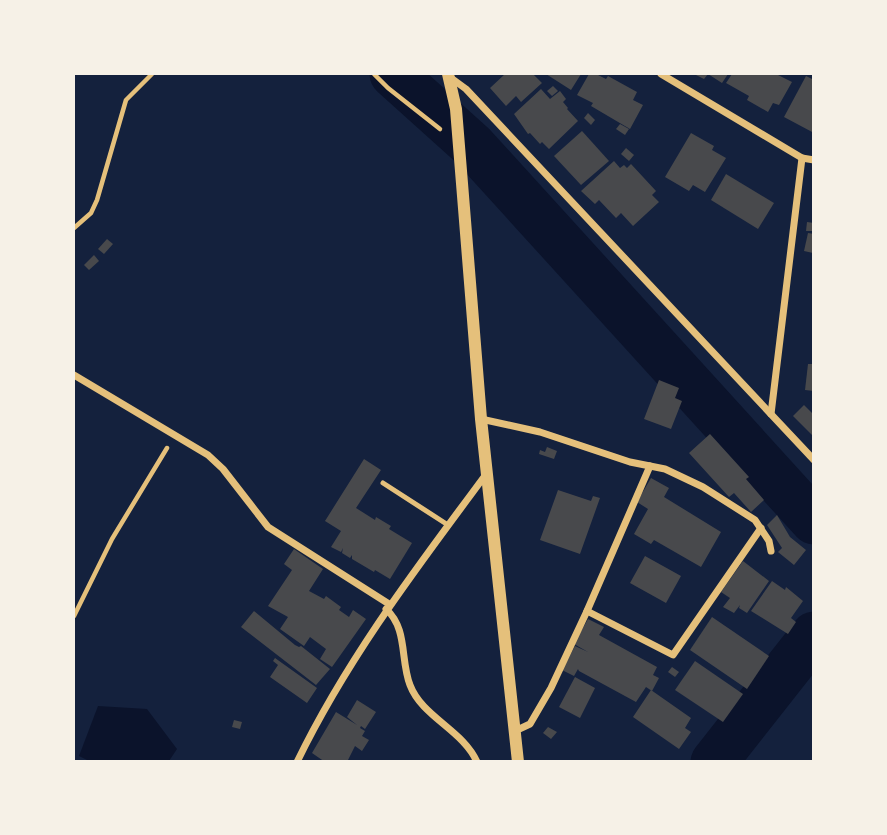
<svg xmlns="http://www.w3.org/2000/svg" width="887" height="835" font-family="Arial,sans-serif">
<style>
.water{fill:#0b132b}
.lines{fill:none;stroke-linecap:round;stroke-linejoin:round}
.river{stroke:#0b132b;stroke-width:47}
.building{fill:#48494c}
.path{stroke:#e5c07b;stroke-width:4.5}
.service{stroke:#e5c07b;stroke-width:5}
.minor{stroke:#e5c07b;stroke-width:7}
.tertiary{stroke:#e5c07b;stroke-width:12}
</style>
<rect width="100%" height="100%" fill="#14213d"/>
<path class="water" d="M98,706L147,709L177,749L169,761H89L79,756Z"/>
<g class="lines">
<g class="river">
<path d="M393,74L473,146L814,521"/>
<path d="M714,762L814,635"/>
</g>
</g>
<g class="building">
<path d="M505,74H533L542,83L521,102L516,96L506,106L490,88Z"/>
<path d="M546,74H581L571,90Z"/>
<path d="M589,74H596L606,79L608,76L637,92L633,100L643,105L630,129L591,106L593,103L577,95Z"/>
<path d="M694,74H728L722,83L708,74L704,79Z"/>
<path d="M732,74H776L792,82L779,105L773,103L768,112L747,100L749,96L726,83Z"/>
<path d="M806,76L814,80V133L784,117Z"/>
<path d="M553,86L558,91L552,96L547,91Z"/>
<path d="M541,89L550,99L560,91L566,99L563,102L568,108L567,109L578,121L549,149L542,142L540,144L530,133L528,134L514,114Z"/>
<path d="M588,113L595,120L591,125L584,118Z"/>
<path d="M620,124L629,129L625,135L616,129Z"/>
<path d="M582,131L609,161L581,185L554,156Z"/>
<path d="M691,133L714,146L712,150L726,158L705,192L693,185L689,191L665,177Z"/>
<path d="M626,148L634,155L629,161L621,154Z"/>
<path d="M614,161L620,168L624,165L627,168L631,164L656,191L652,195L659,202L633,226L621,213L616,218L599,200L595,204L581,191Z"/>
<path d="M726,174L774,203L758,229L711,200Z"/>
<path d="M807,222L814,223V231H806Z"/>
<path d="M808,233L814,234L813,253L804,251Z"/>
<path d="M107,239L113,244L104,254L98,249Z"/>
<path d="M94,255L99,261L89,270L84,265Z"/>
<path d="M808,364H814V391L805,390Z"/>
<path d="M659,380L679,388L675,398L682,401L671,429L644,419Z"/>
<path d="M804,405L814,415L812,435L793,416Z"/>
<path d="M710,434L749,477L746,479L764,500L751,512L734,493L729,497L689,453Z"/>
<path d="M547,447L557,451L554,459L539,454L540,450L545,452Z"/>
<path d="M364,459L381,470L356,508L375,520L376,517L391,526L389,529L412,543L390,579L375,570L374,572L352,559V555L350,558L342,553L343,548L341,552L331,547L341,531L325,521Z"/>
<path d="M651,478L669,488L664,497L721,532L701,567L654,540L651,544L634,534L648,509L637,502Z"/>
<path d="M558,490L591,501L593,496L600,498L580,554L540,540Z"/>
<path d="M777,515L790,537L806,550L794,565L778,552L782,548L767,525Z"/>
<path d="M294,549L323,569L309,591L324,599L326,596L341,607L339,610L349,617L353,610L366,619L332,667L320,659L326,649L310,637L304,646L280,629L288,617L268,606L292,570L284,564Z"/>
<path d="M645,556L681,576L666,603L630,583Z"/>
<path d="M743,561L769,581L747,613L739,608L740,605L734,613L723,607L730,598L721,592Z"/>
<path d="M772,581L785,590L786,587L803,601L791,618L796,622L788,634L751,611Z"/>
<path d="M254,611L295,645L299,647L301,646L330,669L316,685L241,627Z"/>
<path d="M712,617L769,656L747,689L690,650Z"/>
<path d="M588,619L604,627L599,635L657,667L653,675L659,678L652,691L646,687L636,702L579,671L578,669L574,676L562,670L575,646L588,652L574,644Z"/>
<path d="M275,658L317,688L307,703L270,677L278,665L273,661Z"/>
<path d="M695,661L743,694L723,722L675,690Z"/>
<path d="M672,667L679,672L675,677L668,672Z"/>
<path d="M575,677L595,688L580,718L559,707Z"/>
<path d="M651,690L691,718L685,728L691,732L679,749L633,717Z"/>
<path d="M357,700L376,712L365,729L361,726L360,728L365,731L362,736L369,740L362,751L355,746L347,762H325L312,753L336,712L357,725L347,717Z"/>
<path d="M234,720L242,722L240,729L232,727Z"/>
<path d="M548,727L557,732L551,739L543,733Z"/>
</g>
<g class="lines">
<g class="path">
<path d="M374,74L388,88L440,129"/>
<path d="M74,228L91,213L97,200L126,100L152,74"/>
<path d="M74,616L112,539L167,448"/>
</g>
<path class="service" d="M383,483L448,525"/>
<g class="minor">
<path d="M661,74L802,158L814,160"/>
<path d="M451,78L466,89L814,460"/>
<path d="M74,375L208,455L223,469L268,527L389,604"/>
<path d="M771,414L802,158"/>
<path d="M481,419L540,432L630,462L665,469L703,487L755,520L769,541L771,551"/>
<path d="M386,609C408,629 400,659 410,685C422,717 463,730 477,762"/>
<path d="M587,611L673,655L761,528"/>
<path d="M515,731L530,724L551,688L587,611L650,466"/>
<path d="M297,762C348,657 418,566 487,473"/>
</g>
<path class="tertiary" d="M448,74L456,109L481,419L518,762"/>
</g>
<rect width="887" height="835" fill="none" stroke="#f6f1e7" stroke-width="150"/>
</svg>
